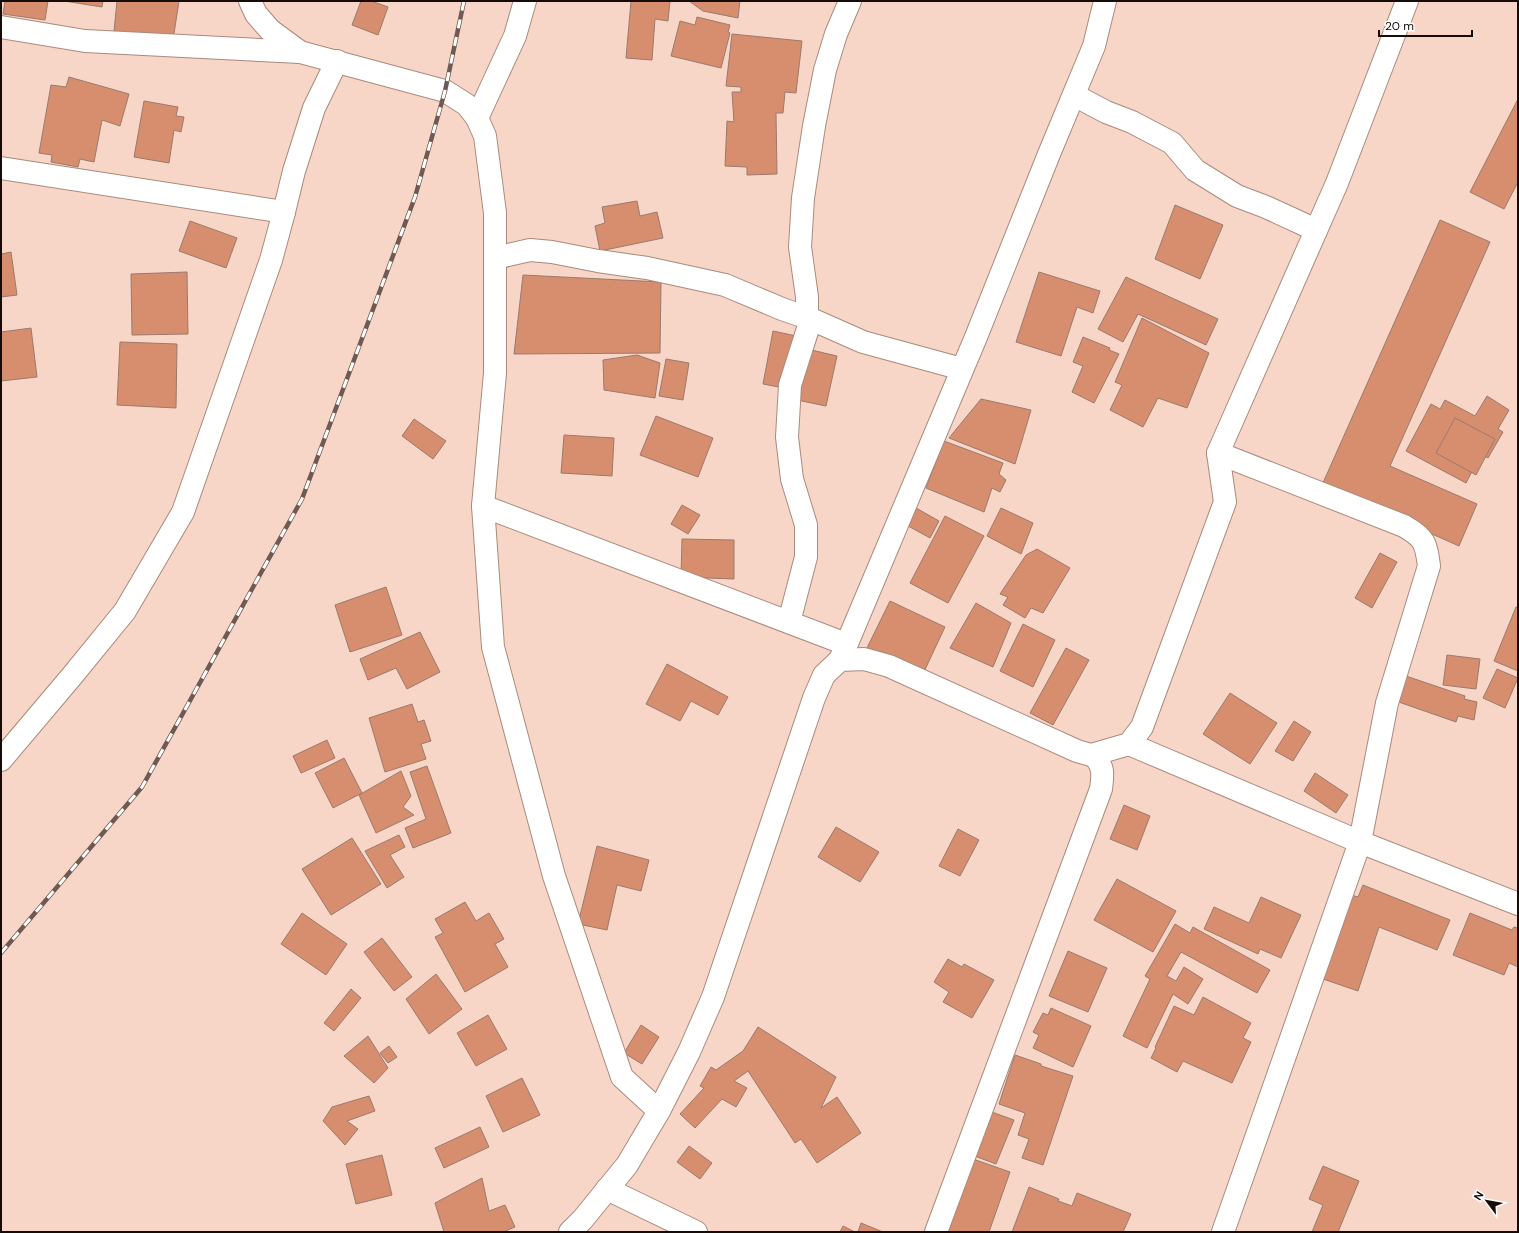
<svg xmlns="http://www.w3.org/2000/svg" width="1519" height="1233" font-family="'DM Sans',sans-serif">
<style>
.building{fill:#d68e6f;stroke:#9a7a6d}
.lines{fill:none;stroke-linecap:round;stroke-linejoin:round}
.minor-casing{stroke:#aa8a7d;stroke-width:24}
.minor{stroke:#fff;stroke-width:22}
.rail-casing{stroke:#6e5a52;stroke-width:4.5}
.rail{stroke:#fff;stroke-width:3;stroke-dasharray:9;stroke-linecap:butt}
</style>
<rect width="100%" height="100%" fill="#f8d6c7"/>
<g class="building">
<path d="M5,1H48L45,20L3,14Z"/>
<path d="M64,1H103L102,7Z"/>
<path d="M117,1H179L173,40L114,31Z"/>
<path d="M361,1H371L388,7L378,35L352,25Z"/>
<path d="M631,1H670L668,21L655,19L652,60L626,58Z"/>
<path d="M689,1H740L738,18L703,11Z"/>
<path d="M697,17L730,25L728,32L730,33L721,68L671,56L680,21L695,25Z"/>
<path d="M732,34L802,41L796,93L785,92L783,113H776L777,174L747,175V167L725,166L727,121L734,122L732,92H741V87L726,86Z"/>
<path d="M69,77L129,94L120,126L102,120L94,162L80,159L78,167L51,162L52,155L39,153L51,85L66,87Z"/>
<path d="M1518,99V182L1504,209L1470,192Z"/>
<path d="M144,101L178,107L176,116L184,117L181,132L174,130L169,163L134,157Z"/>
<path d="M637,201L640,216L657,212L663,238L600,251L595,226L605,223L602,207Z"/>
<path d="M1175,205L1223,225L1200,279L1155,259Z"/>
<path d="M1440,220L1490,242L1390,466L1477,504L1459,546L1322,485Z"/>
<path d="M190,221L237,238L226,268L179,251Z"/>
<path d="M11,252L17,295L1,297V254Z"/>
<path d="M187,272L188,334L132,335L131,274Z"/>
<path d="M1039,272L1100,291L1093,313L1077,307L1061,356L1016,342Z"/>
<path d="M523,275L661,282L660,353L514,354Z"/>
<path d="M1126,277L1218,319L1206,345L1138,314L1123,342L1098,329Z"/>
<path d="M1142,318L1209,353L1187,408L1158,398L1143,427L1110,410L1122,385L1115,382Z"/>
<path d="M31,328L37,377L1,381V332Z"/>
<path d="M773,331L801,337L784,388L763,384Z"/>
<path d="M1083,337L1110,348L1109,350L1119,354L1094,403L1072,392L1083,366L1073,362Z"/>
<path d="M120,342L177,344L176,408L117,405Z"/>
<path d="M803,348L837,356L826,406L792,399Z"/>
<path d="M637,355L660,363L655,398L604,390L603,360Z"/>
<path d="M666,359L689,363L683,400L659,396Z"/>
<path d="M1487,396L1509,410L1498,429L1503,432L1488,458L1481,454L1466,483L1406,451L1431,404L1440,409L1445,400L1475,416Z"/>
<path d="M981,399L1031,410L1015,464L949,438Z"/>
<path d="M656,416L713,438L698,477L640,455Z"/>
<path d="M1455,418L1495,439L1476,475L1436,453Z"/>
<path d="M414,419L446,441L433,459L402,436Z"/>
<path d="M564,435L614,438L612,476L561,473Z"/>
<path d="M944,441L1003,463L999,474L1006,480L1000,492L992,488L984,512L926,488Z"/>
<path d="M909,504L939,521L930,538L899,521Z"/>
<path d="M682,505L700,515L688,534L671,524Z"/>
<path d="M1001,508L1033,523L1021,554L987,536Z"/>
<path d="M945,516L984,536L948,603L910,583Z"/>
<path d="M682,539L734,540V579L681,577Z"/>
<path d="M1037,549L1070,568L1043,613L1031,608L1025,618L1003,605L1008,597L1000,594L1026,555Z"/>
<path d="M1380,553L1397,562L1372,608L1355,598Z"/>
<path d="M386,587L402,635L350,652L335,605Z"/>
<path d="M890,601L945,627L921,678L865,652Z"/>
<path d="M976,603L1011,623L993,667L950,648Z"/>
<path d="M1516,607H1518V671L1494,661Z"/>
<path d="M1023,624L1055,640L1033,687L1000,671Z"/>
<path d="M420,632L440,672L407,689L396,668L368,680L360,659Z"/>
<path d="M1066,648L1089,660L1053,725L1030,713Z"/>
<path d="M1447,655L1480,659L1476,689L1443,685Z"/>
<path d="M667,664L728,697L718,715L691,701L680,721L646,704Z"/>
<path d="M1497,669L1518,678L1505,708L1483,698Z"/>
<path d="M1403,675L1465,696L1464,699L1477,702L1474,720L1458,716L1456,722L1393,700Z"/>
<path d="M1230,693L1277,723L1250,764L1203,734Z"/>
<path d="M412,704L418,722L424,720L431,741L421,744L426,759L385,772L369,718Z"/>
<path d="M1294,721L1311,732L1293,761L1275,751Z"/>
<path d="M327,740L335,758L301,773L293,756Z"/>
<path d="M344,758L362,793L333,808L315,773Z"/>
<path d="M427,766L451,833L413,848L405,828L426,819L410,772Z"/>
<path d="M401,771L411,796L403,807L414,815L376,833L359,795Z"/>
<path d="M1315,773L1348,795L1336,813L1304,791Z"/>
<path d="M1124,805L1150,816L1137,850L1110,839Z"/>
<path d="M836,827L879,852L860,882L818,857Z"/>
<path d="M958,829L979,840L960,876L939,866Z"/>
<path d="M399,835L405,847L390,855L404,877L387,888L365,851Z"/>
<path d="M352,838L381,884L331,915L302,869Z"/>
<path d="M597,846L649,860L641,891L617,885L607,930L578,924Z"/>
<path d="M1117,879L1176,911L1153,952L1094,920Z"/>
<path d="M1363,885L1450,920L1437,950L1379,927L1358,991L1323,979L1351,895L1358,897Z"/>
<path d="M1261,897L1301,915L1281,958L1260,949L1258,954L1204,929L1214,907L1249,923Z"/>
<path d="M465,902L476,921L489,913L504,939L495,944L508,967L465,992L435,937L443,933L435,919Z"/>
<path d="M302,913L347,944L326,975L281,944Z"/>
<path d="M1470,913L1512,930L1514,927L1518,928V967L1509,963L1504,975L1453,955Z"/>
<path d="M1175,924L1190,933L1193,927L1270,970L1257,993L1181,952L1167,976L1176,981L1184,967L1203,979L1188,1004L1173,994L1147,1048L1123,1036L1150,979L1145,976Z"/>
<path d="M382,938L412,977L394,991L364,952Z"/>
<path d="M1068,951L1107,968L1088,1012L1049,996Z"/>
<path d="M948,959L962,967L964,964L994,980L972,1018L943,1002L949,992L934,982Z"/>
<path d="M436,974L462,1009L429,1034L406,999Z"/>
<path d="M351,989L361,998L334,1031L324,1023Z"/>
<path d="M1203,997L1251,1023L1243,1038L1251,1042L1232,1083L1183,1061L1177,1072L1151,1058L1156,1048L1155,1047L1174,1006L1194,1015Z"/>
<path d="M1051,1008L1091,1026L1073,1067L1033,1048L1039,1035L1033,1032L1043,1013L1048,1015Z"/>
<path d="M488,1015L507,1049L476,1066L457,1033Z"/>
<path d="M641,1025L659,1037L642,1064L624,1053Z"/>
<path d="M758,1027L836,1077L821,1108L837,1097L861,1133L817,1163L801,1139L795,1143L748,1071L734,1081L747,1088L736,1107L722,1099L695,1128L680,1114L704,1088L700,1086L711,1067L716,1070L743,1051Z"/>
<path d="M368,1036L388,1068L374,1083L344,1056Z"/>
<path d="M389,1046L397,1057L388,1063L380,1053Z"/>
<path d="M1015,1055L1041,1064V1066L1073,1076L1043,1165L1022,1158L1029,1139L1018,1135L1025,1113L999,1104Z"/>
<path d="M522,1078L540,1115L503,1132L486,1096Z"/>
<path d="M369,1096L375,1111L347,1121L358,1129L345,1145L323,1121L332,1107Z"/>
<path d="M989,1111L1014,1120L996,1164L972,1155Z"/>
<path d="M480,1127L489,1147L444,1168L435,1148Z"/>
<path d="M689,1146L712,1163L700,1179L677,1162Z"/>
<path d="M382,1155L392,1195L356,1204L346,1164Z"/>
<path d="M973,1159L1010,1172L989,1232H948Z"/>
<path d="M1323,1166L1359,1181L1338,1232H1312L1323,1205L1309,1199Z"/>
<path d="M482,1178L489,1211L505,1205L515,1227L503,1232H444L435,1203Z"/>
<path d="M1029,1187L1059,1199L1058,1201L1072,1206L1077,1193L1131,1214L1123,1232H1012Z"/>
<path d="M861,1223L883,1232H858Z"/>
<path d="M843,1226L855,1232H840Z"/>
</g>
<g class="lines">
<g class="minor-casing">
<g id="minor">
<path d="M250,1L256,14L270,30L300,52L445,91L467,105L477,118L485,136L495,213V373L483,506L493,647L554,876L622,1077L659,1111"/>
<path d="M1,27L85,41L300,52"/>
<path d="M1074,95L1106,112L1132,122L1172,143L1195,170L1237,196L1266,207L1316,230"/>
<path d="M477,118L515,36L525,1"/>
<path d="M1,168L284,212"/>
<path d="M495,258L530,250L552,252L598,261L647,268L725,285L782,309L811,319L863,342L962,369"/>
<path d="M807,318V297L800,247L803,198L814,126L825,70L836,34L850,1"/>
<path d="M1218,453L1404,526C1425,538 1426,543 1429,566L1387,703L1360,842L1223,1232"/>
<path d="M483,506L846,644"/>
<path d="M789,622L806,557V525L792,479L787,437L790,385L811,319"/>
<path d="M840,660L976,337L1049,154L1094,46L1105,1"/>
<path d="M1129,744L1360,842L1518,904"/>
<path d="M1,760L72,676L125,611L183,512L271,260L284,212L294,171L314,108L337,61"/>
<path d="M607,1189L696,1232"/>
<path d="M570,1232L583,1219L627,1165L659,1111L689,1052L713,997L814,698L824,675L840,660L864,659L889,666L1077,751L1091,755L1129,744L1142,727L1225,502L1218,453L1337,183L1407,1"/>
<path d="M936,1232L1101,789C1103,773 1104,768 1094,755"/>
</g>
</g>
<use href="#minor" class="minor"/>
<g class="rail-casing">
<path id="rail" d="M1,953L142,787L302,499L415,197L445,91L464,1"/>
</g>
<use href="#rail" class="rail"/>
</g>
<rect width="1519" height="1233" fill="none" stroke="#160b07" stroke-width="4"/>
<g transform="translate(1487 1201) rotate(302)" stroke="#ffffff" stroke-width="3" paint-order="stroke">
<path d="M0-3L7 15L0 10L-7 15Z" fill="#160b07"/>
<text y="-6" font-size="11" font-weight="bold" text-anchor="middle" fill="#160b07">N</text>
</g>
<path d="M1379 30v6h93v-6" fill="none" stroke="#160b07" stroke-width="2"/>
<text x="1385" y="30" font-size="12" fill="#160b07" stroke="#ffffff" stroke-width="3" paint-order="stroke">20 m</text>
</svg>
